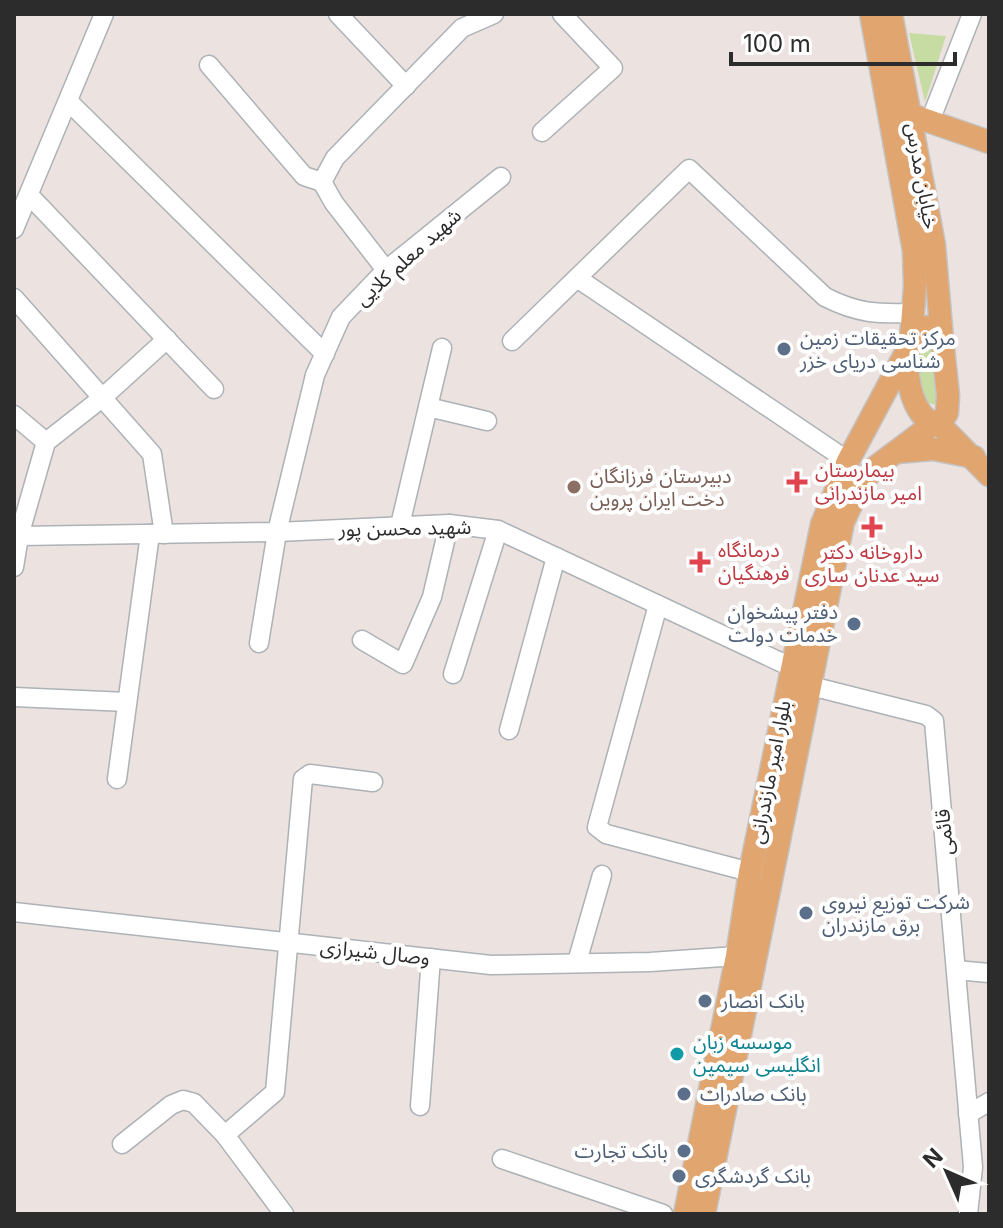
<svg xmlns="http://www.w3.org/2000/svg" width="1003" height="1228" font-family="Inter,'Noto Sans Arabic',sans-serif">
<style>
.green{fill:#c7dca3}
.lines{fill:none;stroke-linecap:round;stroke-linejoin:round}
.minor-casing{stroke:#acb2b6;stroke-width:21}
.major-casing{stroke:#c4c4c4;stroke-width:25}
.minor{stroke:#fff;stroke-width:18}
.major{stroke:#e1a570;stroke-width:22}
.service-dot{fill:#5c6f8a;stroke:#fff;stroke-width:3}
.health-dot{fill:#e0444e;stroke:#fff;stroke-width:3}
.education-dot{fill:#8d6e63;stroke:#fff;stroke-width:3}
.culture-dot{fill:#0f9aa8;stroke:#fff;stroke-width:3}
.labels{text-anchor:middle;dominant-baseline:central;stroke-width:8;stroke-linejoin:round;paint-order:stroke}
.street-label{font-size:20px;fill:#2c2c2c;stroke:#fff}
.service-label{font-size:20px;fill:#4e5e75;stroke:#fff;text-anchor:start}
.health-label{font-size:20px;fill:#be3a42;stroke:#fff;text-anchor:start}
.education-label{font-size:20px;fill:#785e54;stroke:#fff;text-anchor:start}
.culture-label{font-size:20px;fill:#0d838f;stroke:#fff;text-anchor:start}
</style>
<rect width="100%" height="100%" fill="#ece3e0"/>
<g class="green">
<path d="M909,33L946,36L925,102Z"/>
<path d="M932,332L941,402L936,405L925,402L919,388V340Z"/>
</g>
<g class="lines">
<g class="minor-casing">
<g id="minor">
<path d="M338,14L406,86"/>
<path d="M209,65L304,176L322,182L334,203L386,270"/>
<path d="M69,102L325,354"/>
<path d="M930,121L972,14"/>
<path d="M542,132L613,68L562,14"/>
<path d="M322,182L335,158L462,28L494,14"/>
<path d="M29,195L214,389"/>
<path d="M14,229L104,14"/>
<path d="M577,278L848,461"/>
<path d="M14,298L152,454L164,534"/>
<path d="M512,341L689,169L825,297C859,314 877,314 914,313"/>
<path d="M428,407L487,421"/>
<path d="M14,415L46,442"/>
<path d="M400,525L442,348"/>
<path d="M14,534L19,536L46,442L102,398L167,339"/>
<path d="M14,567L19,536L277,532L449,524L498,530L791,667"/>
<path d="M658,605L597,827L606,834L750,872"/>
<path d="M362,640L403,664L432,597L449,524"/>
<path d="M259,643L277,532L315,375L341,317L386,270L501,177"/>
<path d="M453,674L498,530"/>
<path d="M811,686L926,715L934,721L973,1167L968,1214"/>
<path d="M14,697L127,702"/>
<path d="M509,730L556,557"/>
<path d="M117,779L150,534"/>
<path d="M14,912L491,965L650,962L737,956"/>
<path d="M577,962L602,875"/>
<path d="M956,970L989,973"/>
<path d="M420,1106L431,958"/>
<path d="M968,1114L989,1102"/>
<path d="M225,1135L275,1092L303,779L310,774L373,782"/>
<path d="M122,1144L171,1105L183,1100L194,1103L225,1135L284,1214"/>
<path d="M502,1159L663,1214"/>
</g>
</g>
<g class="major-casing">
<g id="major">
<path d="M871,14L914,251L915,286L911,338"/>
<path d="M891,14L934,245L942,339"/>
<path d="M911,115L989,142"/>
<path d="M926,327L936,331L942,339L948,395L947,413L939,424C910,423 901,360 911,339C914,332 919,330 926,327Z"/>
<path d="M939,424L989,475"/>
<path d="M897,452L933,449L974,457"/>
<path d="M685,1214L737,956L750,872L822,524L848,461L909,347"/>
<path d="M704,1214L843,522L860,486L873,469L933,424"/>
</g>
</g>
<use href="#minor" class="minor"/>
<use href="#major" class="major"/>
</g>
<g class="service-dot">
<circle cx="784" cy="349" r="8"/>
<circle cx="854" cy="624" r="8"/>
<circle cx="806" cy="913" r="8"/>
<circle cx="705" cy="1001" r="8"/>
<circle cx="684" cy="1094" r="8"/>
<circle cx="684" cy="1151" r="8"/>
<circle cx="679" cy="1176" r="8"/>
</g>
<g class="health-dot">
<path d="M793 470h8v8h8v8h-8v8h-8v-8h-8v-8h8z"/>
<path d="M868 515h8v8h8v8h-8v8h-8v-8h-8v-8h8z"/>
<path d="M696 550h8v8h8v8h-8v8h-8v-8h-8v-8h8z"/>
</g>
<circle class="education-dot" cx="574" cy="487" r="8"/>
<circle class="culture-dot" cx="677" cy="1054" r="8"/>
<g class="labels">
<g class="street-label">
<text transform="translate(922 176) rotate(80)">خیابان مدرس</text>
<text transform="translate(408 257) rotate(-42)">شهید معلم کلایی</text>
<text transform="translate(405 528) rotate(-1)">شهید محسن پور</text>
<text transform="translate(770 772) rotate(-79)">بلوار امیر مازندرانی</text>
<text transform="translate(944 832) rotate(-95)">قائمی</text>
<text transform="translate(375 952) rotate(6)">وصال شیرازی</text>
</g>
<g class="service-label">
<text x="800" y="338">مرکز تحقیقات زمین<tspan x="800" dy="23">شناسی دریای خزر</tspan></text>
<text x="838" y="612" text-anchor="end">دفتر پیشخوان<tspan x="838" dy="23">خدمات دولت</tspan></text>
<text x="822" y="902">شرکت توزیع نیروی<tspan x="822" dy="23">برق مازندران</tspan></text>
<text x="721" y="1001">بانک انصار</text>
<text x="700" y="1094">بانک صادرات</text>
<text x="668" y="1151" text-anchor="end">بانک تجارت</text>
<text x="695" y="1176">بانک گردشگری</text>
</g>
<g class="health-label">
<text x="815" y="470">بیمارستان<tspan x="815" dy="23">امیر مازندرانی</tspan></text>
<text x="718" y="550">درمانگاه<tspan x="718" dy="23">فرهنگیان</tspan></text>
<text x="872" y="552" text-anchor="middle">داروخانه دکتر<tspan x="872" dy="23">سید عدنان ساری</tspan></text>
</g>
<g class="education-label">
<text x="590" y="476">دبیرستان فرزانگان<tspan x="590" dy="23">دخت ایران پروین</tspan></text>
</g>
<g class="culture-label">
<text x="693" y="1042">موسسه زبان<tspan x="693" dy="23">انگلیسی سیمین</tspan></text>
</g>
</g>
<rect width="1003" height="1228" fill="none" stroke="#2c2c2c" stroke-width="32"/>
<g transform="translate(947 1172) rotate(315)" stroke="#ffffff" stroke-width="6" paint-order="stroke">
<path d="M0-6L14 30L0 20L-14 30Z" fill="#2c2c2c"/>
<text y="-12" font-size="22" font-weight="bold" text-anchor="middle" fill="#2c2c2c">N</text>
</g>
<path d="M731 52v12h224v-12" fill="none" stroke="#2c2c2c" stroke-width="4"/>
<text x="743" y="52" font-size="24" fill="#2c2c2c" stroke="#ffffff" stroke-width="6" paint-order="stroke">100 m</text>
</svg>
